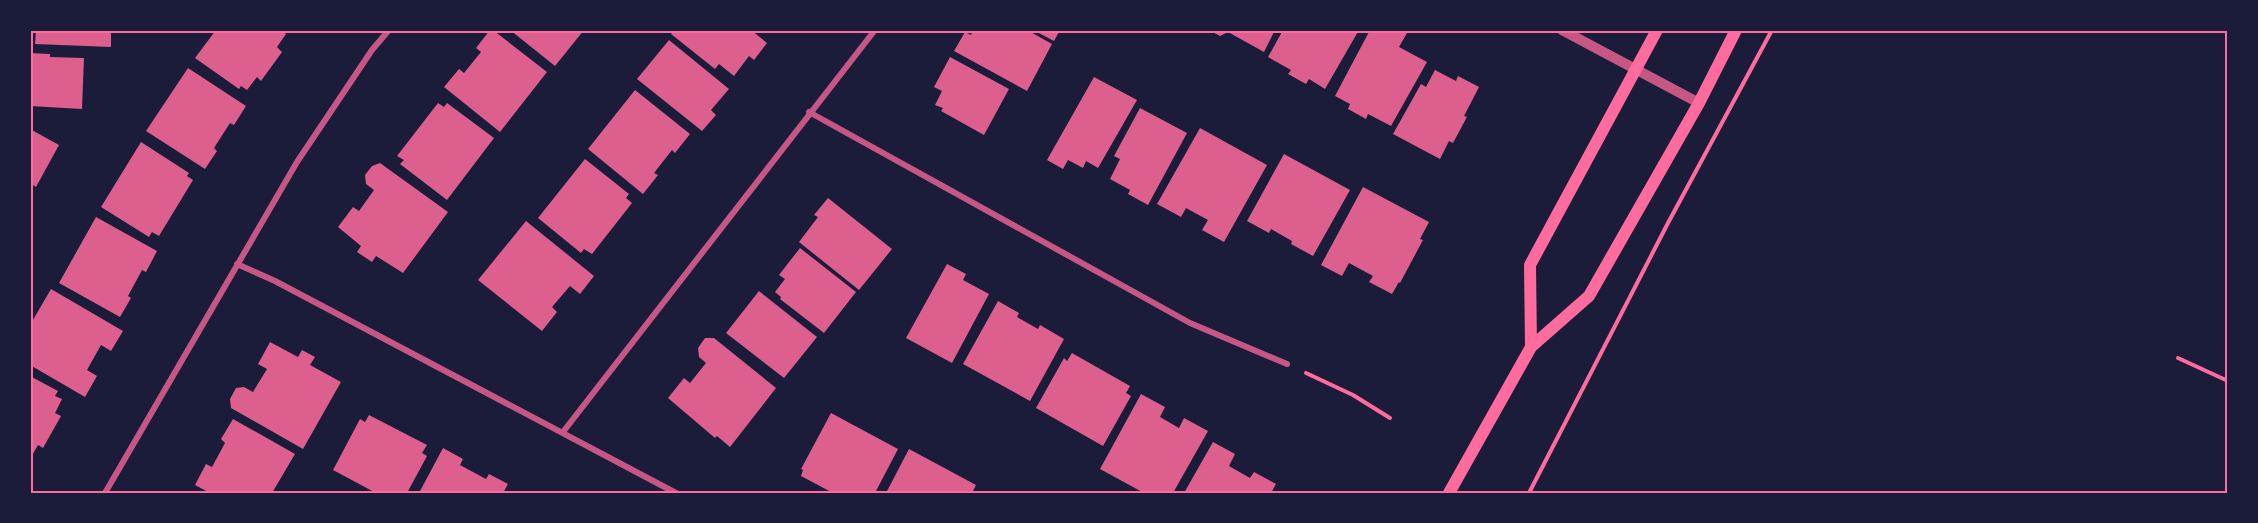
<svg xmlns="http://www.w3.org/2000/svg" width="2258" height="523" font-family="'Open Sans',sans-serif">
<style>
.building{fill:#dd5f8e}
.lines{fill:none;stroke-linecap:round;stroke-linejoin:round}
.path{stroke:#ff6b9d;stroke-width:4}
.minor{stroke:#c65784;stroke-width:6}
.tertiary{stroke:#c65784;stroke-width:10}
.secondary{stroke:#ff6b9d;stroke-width:12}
.neatline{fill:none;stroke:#ff6b9d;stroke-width:2}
</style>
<rect width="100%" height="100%" fill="#1b1b3a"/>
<g class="building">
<path d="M36,30H111V47L35,44Z"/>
<path d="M216,30H280L286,34L277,47L282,52L261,81L257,77L247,90L241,86L239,89L195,58Z"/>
<path d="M490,30H493L547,72L500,132L444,87L459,69L464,73L481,52L476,48Z"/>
<path d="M510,30H584L555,66Z"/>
<path d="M674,30H751L767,43L754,60L749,56L734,76L719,64L715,69L671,34Z"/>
<path d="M973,30H1027L1052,44L1027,91L954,51L965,32L971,35Z"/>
<path d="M1033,30H1060L1054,41Z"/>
<path d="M1209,30H1275L1264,52L1228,32L1220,36Z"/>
<path d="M1283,30H1359L1325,89L1309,79L1306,84L1288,74L1291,70L1268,57Z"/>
<path d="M1370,30H1401L1407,33L1399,47L1427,62L1391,126L1368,114L1366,119L1348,109L1350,104L1335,96Z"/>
<path d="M669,40L729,89L711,110L716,115L702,131L637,79Z"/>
<path d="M30,53L50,54V57L84,58L82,109L30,106Z"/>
<path d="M950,57L1009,89L984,135L941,111L943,108L935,105L942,91L934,87Z"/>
<path d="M188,68L246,106L234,125L230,123L214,148L217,151L205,169L146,131Z"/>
<path d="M1435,70L1456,81L1458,76L1479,87L1464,116L1467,117L1453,143L1449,141L1440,159L1393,134L1421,84L1426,87Z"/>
<path d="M1094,77L1137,100L1098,168L1086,161L1083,168L1068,160L1063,169L1047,160Z"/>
<path d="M635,90L690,134L675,153L672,150L654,173L658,175L643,194L588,149Z"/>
<path d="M438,103L444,107L447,103L494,138L447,200L400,164L404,160L397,156Z"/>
<path d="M1140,108L1187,133L1148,205L1128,194L1130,190L1110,179L1120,159L1114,156Z"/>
<path d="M1200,128L1267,165L1224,242L1202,230L1208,220L1186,208L1181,217L1157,204Z"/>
<path d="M30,129L59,145L36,187L30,183Z"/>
<path d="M141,142L189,173L187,176L193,180L159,236L152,232L149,237L101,207Z"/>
<path d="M1284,154L1350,190L1313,256L1291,244L1292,241L1271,229L1269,233L1247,221Z"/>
<path d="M585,159L629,194L626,198L632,203L592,254L584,249L581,253L538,218Z"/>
<path d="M380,163L448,212L403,273L376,256L372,262L357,252L361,246L338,227L353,207L359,211L374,190L366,184L365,175L372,166Z"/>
<path d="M1363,187L1429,222L1420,239L1423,240L1400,283L1399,282L1392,294L1369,282L1373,276L1349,263L1342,276L1321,265Z"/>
<path d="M828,198L892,249L859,290L799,242L818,217L814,215Z"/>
<path d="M96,217L157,251L146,272L142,270L128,296L131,298L120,317L59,283Z"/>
<path d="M526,221L594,276L580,294L570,286L552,307L557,312L542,331L478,280Z"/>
<path d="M800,248L856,292L824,333L780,299L781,297L775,292L785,279L779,275Z"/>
<path d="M947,264L966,274L963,280L989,294L952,363L906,338Z"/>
<path d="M51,289L123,331L111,351L101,345L87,370L97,376L85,397L30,365V325Z"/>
<path d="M759,291L817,337L784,378L726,333Z"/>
<path d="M998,301L1019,313L1017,317L1038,329L1040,325L1064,339L1030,401L963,364Z"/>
<path d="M705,338H714L776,388L730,447L717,436L715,438L668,398L684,378L690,383L706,363L699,357L698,348Z"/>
<path d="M270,342L298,357L302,350L315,357L310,365L341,382L303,449L231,408L230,399L236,388L244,387L253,392L267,369L258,364Z"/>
<path d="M1072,353L1130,386L1126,393L1131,396L1103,446L1036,408L1064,358L1067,361Z"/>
<path d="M30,376L58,391L55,396L62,399L55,413L61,416L43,448L38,445L30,459Z"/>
<path d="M1141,394L1165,407L1160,417L1179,428L1184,418L1208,431L1173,493H1144L1100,469Z"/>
<path d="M831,413L898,449L875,493H833L801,476L803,470L801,469Z"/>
<path d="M369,415L427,445L422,453L427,456L407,493H376L333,470L360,419L365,422Z"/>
<path d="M233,419L295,454L272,493H210L195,485L206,464L212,467L225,443L221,439Z"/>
<path d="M1213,442L1235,454L1229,466L1250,478L1254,472L1276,484L1271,493H1184Z"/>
<path d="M443,448L463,459L460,465L486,479L489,474L508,484L503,493H419Z"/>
<path d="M909,449L976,485L972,493H886Z"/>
</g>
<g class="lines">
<g class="path">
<path d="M2178,358L2228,381"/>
<path d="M1306,373L1353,395L1390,418"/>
<path d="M1529,493L1668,223L1772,30"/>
</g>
<g class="minor">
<path d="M809,112L1190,323L1287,364"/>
<path d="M237,264L275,281L676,493"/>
<path d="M563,432L875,30"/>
<path d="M105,493L297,162L372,50L389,30"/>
</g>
<path class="tertiary" d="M1562,30L1699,103"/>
<g class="secondary">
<path d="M1531,347L1530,265L1657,30"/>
<path d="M1449,493L1531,347L1589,296L1699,103L1736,30"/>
</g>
</g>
<rect width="2258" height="523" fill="none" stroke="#1b1b3a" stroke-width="63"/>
<rect x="32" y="32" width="2194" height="460" class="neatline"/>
</svg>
